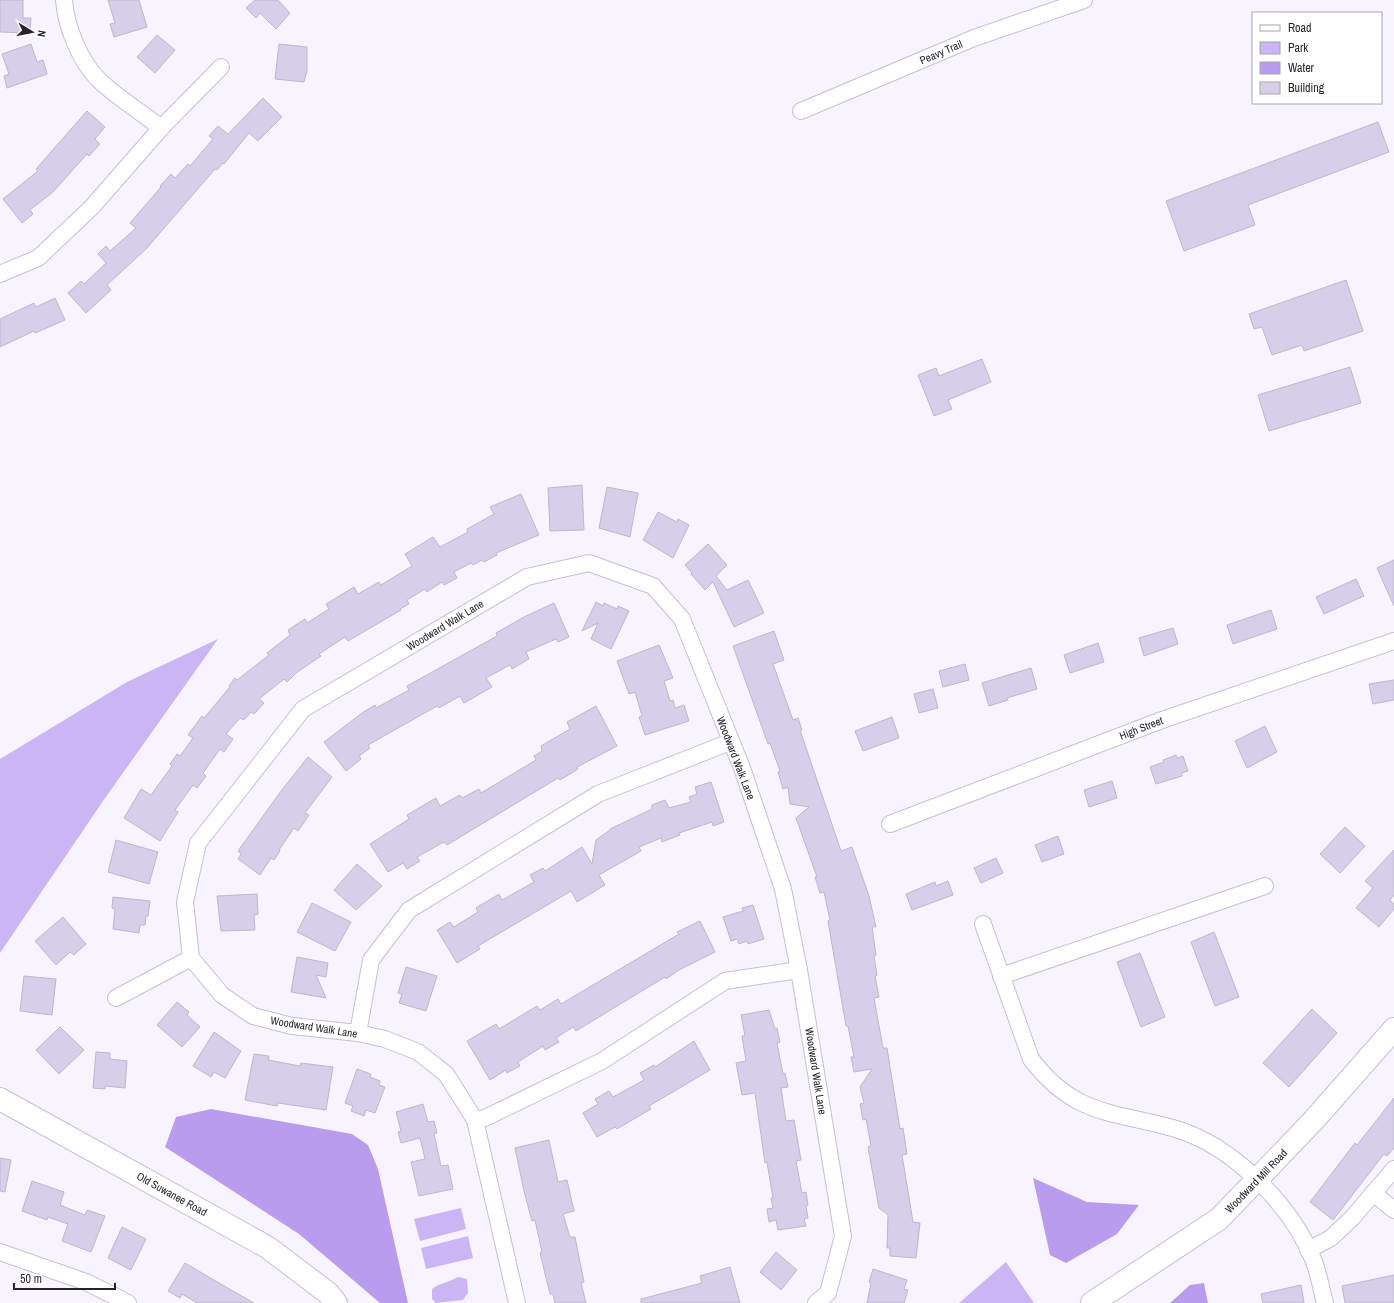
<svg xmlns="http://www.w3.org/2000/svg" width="1394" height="1303" font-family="'Archivo Narrow',sans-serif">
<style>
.green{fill:#cbb5f5}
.water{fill:#ba9cee}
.building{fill:#d7cfe9;stroke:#beb6cf}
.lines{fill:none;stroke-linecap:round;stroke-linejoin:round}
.street-casing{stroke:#c6bed7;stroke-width:18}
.secondary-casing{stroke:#c6bed7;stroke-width:24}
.street{stroke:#fff;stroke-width:16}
.secondary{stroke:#fff;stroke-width:22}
.labels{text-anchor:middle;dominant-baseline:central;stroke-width:3;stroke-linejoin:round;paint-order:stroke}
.street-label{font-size:11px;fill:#26232c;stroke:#fff}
</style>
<rect width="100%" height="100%" fill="#f7f4ff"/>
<g class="green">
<path d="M218,639L103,801L0,953V759L127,682Z"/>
<path d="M461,1208L466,1229L420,1241L414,1219Z"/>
<path d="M468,1236L473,1258L426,1269L421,1248Z"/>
<path d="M1006,1262L1034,1303H959Z"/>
<path d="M458,1277L467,1279L468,1293L463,1300L436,1303L432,1299V1289C440,1283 449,1282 458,1277Z"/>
</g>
<g class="water">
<path d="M211,1109L352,1134L368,1145L378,1169L408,1303H380L299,1234L165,1147L176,1117Z"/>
<path d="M1033,1178L1087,1202L1139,1205L1117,1234L1066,1263L1050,1255Z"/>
<path d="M1204,1283L1208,1303H1170L1190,1285Z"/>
</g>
<g class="building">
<path d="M0,0H23V18H31L30,33L0,32Z"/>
<path d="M108,0H139L147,27L114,37L110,24L115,23Z"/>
<path d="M255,0H278L290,13L276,29L260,13L256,18L246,8Z"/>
<path d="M157,35L175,50L155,73L137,57Z"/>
<path d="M31,44L37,62L43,60L47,74L7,88L4,76L9,74L2,54Z"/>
<path d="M279,44L307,47V71L304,82L275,79Z"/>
<path d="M263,98L282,117L258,141L249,133L224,164L223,163L217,170L215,169L146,249L107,285L111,290L86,313L68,293L81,281L84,284L106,263L98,254L106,246L110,251L136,228L130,223L161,187L160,186L171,174L175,178L188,164L190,166L213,139L209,136L218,126L228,134Z"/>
<path d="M87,111L105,127L95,139L100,144L89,156L87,154L53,192L30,210L33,214L22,223L3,199L38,171L36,169Z"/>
<path d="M1378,122L1389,152L1248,205L1255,225L1184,251L1166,201Z"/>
<path d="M1346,280L1363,331L1304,351L1302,345L1272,355L1262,327L1254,329L1249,314Z"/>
<path d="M55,298L65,320L35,333L34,331L0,347V319L34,303L36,307Z"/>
<path d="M982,359L991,382L948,400L952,409L934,416L918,375L936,368L939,376Z"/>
<path d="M1350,367L1361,403L1269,431L1258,395Z"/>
<path d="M582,485L584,530L550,531L548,488Z"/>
<path d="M607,487L638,493L630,537L599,528Z"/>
<path d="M521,494L539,535L496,553L497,555L484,562L482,560L473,565L471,563L454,572L457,578L444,585L442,582L427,592L425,589L407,600L409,604L400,609L401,610L348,641L345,637L319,654L321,656L296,673L287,682L284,679L259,699L264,703L254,714L251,712L244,720L240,718L226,734L233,739L224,752L220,749L203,773L206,776L197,788L193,785L175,810L178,812L160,841L124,818L141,789L151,795L172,766L170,764L177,754L180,756L193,738L188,735L202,716L204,718L230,687L229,686L235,678L237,680L269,655L267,653L290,635L288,630L305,619L307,623L329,609L326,604L354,587L358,594L379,582L381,585L412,566L405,554L433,537L440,547L468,532L467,529L494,514L490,507Z"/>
<path d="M658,512L677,522L678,519L689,525L673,558L643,540Z"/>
<path d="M708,544L727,565L716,576L727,590L748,580L764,613L734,627L713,582L705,590L691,574L692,573L685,565Z"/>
<path d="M1394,560V606L1377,568Z"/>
<path d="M1356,579L1364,596L1324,614L1316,597Z"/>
<path d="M596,602L603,606L604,603L617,609L618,606L629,611L611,649L591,639L598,623L582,631Z"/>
<path d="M554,603L569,637L558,642L556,639L526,652L529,659L512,669L510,665L486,678L492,687L464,703L460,696L439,708L437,706L368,745L370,748L359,756L361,759L346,771L324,742L362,713L375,705L376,708L409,690L407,686L497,636L496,633L524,617Z"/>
<path d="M1271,610L1277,629L1233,644L1227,625Z"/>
<path d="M1173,628L1178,644L1144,656L1139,638Z"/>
<path d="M774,631L784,660L773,664L793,720L798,718L802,730H800L841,851L852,847L869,896L876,927H872L876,955L874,956L877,975L875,976L879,997L874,998L883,1048H887L900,1129L903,1128L907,1154L902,1155L913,1222L920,1223L916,1258L890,1256V1248H887L888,1215L879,1208L868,1147L871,1146L866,1119L863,1120L860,1104L864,1103L860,1087L872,1069L854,1072L851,1057H854L848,1026H846L828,921L830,920L824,892L820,893L815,877H817L796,818L809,807L790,804L788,787L783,789L778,772L780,771L770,743L768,744L733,646Z"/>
<path d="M1098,643L1104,662L1070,673L1064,655Z"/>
<path d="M659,645L673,678L664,681L670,701L673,700L675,708L684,705L689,721L645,735L639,717L642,716L635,692L629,694L617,661Z"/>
<path d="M965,664L969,680L943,687L939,671Z"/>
<path d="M1031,668L1037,689L1007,698L1008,700L989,706L982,683Z"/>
<path d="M1394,680V700L1373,704L1369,684Z"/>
<path d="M933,689L938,708L919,713L914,694Z"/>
<path d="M596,706L617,746L577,767L578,769L560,780L558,778L447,845L444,842L417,857L420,861L407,869L403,863L388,872L370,844L409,819L407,815L436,798L440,806L460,795L462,798L479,789L481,793L536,760L534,756L542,751L541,746L570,729L567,722Z"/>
<path d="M892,717L899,738L863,751L855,731Z"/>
<path d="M1265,726L1277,752L1247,768L1235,741Z"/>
<path d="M1176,755L1177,758L1183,756L1188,771L1181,773L1182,776L1156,784L1150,767L1164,762L1163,760Z"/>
<path d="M308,757L332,777L305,813L309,815L298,831L294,828L279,850L280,851L274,860L271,858L260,875L238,859L241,854L238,851L281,791Z"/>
<path d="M1112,781L1117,798L1089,807L1084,790Z"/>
<path d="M711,782L724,822L713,826L712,822L679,833L680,835L662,842L661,838L639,847L641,851L599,875L605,885L577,902L571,891L478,946L480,949L457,963L437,930L450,922L454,927L478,912L476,908L499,894L502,900L534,882L530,875L543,868L545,871L582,847L592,864L596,840L610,830V829L652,809V805L665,800L669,808L691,802L689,797L697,794L695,787Z"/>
<path d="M1345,827L1365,846L1340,873L1320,854Z"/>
<path d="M1058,836L1064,854L1042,862L1035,845Z"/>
<path d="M116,840L158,852L149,884L108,872Z"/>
<path d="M1394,850V895L1390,900L1394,904V909L1379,927L1356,908L1373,888L1365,881Z"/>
<path d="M996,858L1003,873L981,883L974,868Z"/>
<path d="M357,864L382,886L356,910L334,890Z"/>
<path d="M948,881L953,895L912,910L906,894L935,882L936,886Z"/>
<path d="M257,894L258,914L254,915L255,930L221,931L217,896Z"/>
<path d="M113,897L150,901L148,916H146L145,925H140L139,933L113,929L115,909L112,908Z"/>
<path d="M312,903L351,922L335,951L297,932Z"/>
<path d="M753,905L764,939L748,944L747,941L739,944L737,939L731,941L723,917L743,911L742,908Z"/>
<path d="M63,917L86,944L74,955L70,952L56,965L35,941Z"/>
<path d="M700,921L715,952L679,970L666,979L665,977L576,1031L573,1027L556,1038L559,1042L545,1050L543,1046L518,1062L520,1066L507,1073L506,1070L490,1080L467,1041L496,1024L499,1029L537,1006L540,1010L558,999L561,1004L679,934L677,932Z"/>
<path d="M1214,932L1239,997L1215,1006L1191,942Z"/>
<path d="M1140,953L1165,1017L1141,1027L1117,962Z"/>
<path d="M297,957L328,963L326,977L316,975L326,998L291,992Z"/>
<path d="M406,967L437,976L426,1011L399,1003L402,994L398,993Z"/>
<path d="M24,976L56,979L52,1015L20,1011Z"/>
<path d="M177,1002L189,1012L187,1015L200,1027L182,1047L157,1025Z"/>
<path d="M1312,1009L1337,1033L1289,1087L1263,1063Z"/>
<path d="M769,1010L775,1029L777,1028L780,1042L777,1043L783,1074L785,1073L788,1087L781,1088L786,1121L794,1120L801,1160L796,1161L802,1193L806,1192L808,1205L806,1206L808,1218L804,1219L806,1226L778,1230L776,1220L769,1222L767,1209L773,1208L771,1198H773L767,1162L765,1163L755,1093L742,1095L736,1063L746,1061L742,1036H745L741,1015Z"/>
<path d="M60,1027L84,1050L59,1074L36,1050Z"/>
<path d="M214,1032L241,1051L225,1078L214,1072L211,1077L193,1066Z"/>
<path d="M694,1041L710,1070L649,1106L651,1109L627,1123L617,1129L615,1127L597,1137L583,1113L598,1104L595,1099L609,1091L613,1097L644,1080L640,1073L654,1065L655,1067Z"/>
<path d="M96,1052L110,1053V1059L127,1061L125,1088L105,1086V1089L93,1088Z"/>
<path d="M254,1054L269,1056L268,1060L300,1066L301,1063L333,1067L326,1110L278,1103L277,1106L245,1100Z"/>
<path d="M357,1069L371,1074L370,1077L380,1081L379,1085L385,1087L375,1113L366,1110L364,1116L351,1111L353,1106L345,1103Z"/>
<path d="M1394,1098V1148L1387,1156L1384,1154L1333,1220L1310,1202L1355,1143L1357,1145Z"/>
<path d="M423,1104L428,1122L434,1121L437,1133L434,1134L436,1143L441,1166L448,1165L453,1189L419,1196L411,1162L425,1159L420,1138L401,1143L398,1132L401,1131L396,1112Z"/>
<path d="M549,1140L558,1182L567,1180L574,1211L563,1214L570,1237H575L584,1282L581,1283L586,1303H555L553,1294H550L540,1253L542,1252L535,1220L532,1221L524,1191L515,1148Z"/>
<path d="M0,1158L11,1160L5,1192L0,1191Z"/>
<path d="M32,1181L64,1192L60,1205L85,1215L87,1210L105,1216L91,1252L62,1241L68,1224L48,1217L47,1220L22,1211Z"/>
<path d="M122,1227L146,1239L131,1270L108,1258Z"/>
<path d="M776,1252L797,1270L781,1290L760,1272Z"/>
<path d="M185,1263L226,1287L254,1303H197L182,1294L180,1298L168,1291Z"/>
<path d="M730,1267L740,1303H641V1299L702,1283L700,1276Z"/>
<path d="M873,1269L907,1280L904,1289L908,1290L904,1303H867L871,1283L869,1282Z"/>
<path d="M1394,1275V1303H1345L1342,1286Z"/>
<path d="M1301,1285L1304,1303H1263L1261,1294Z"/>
</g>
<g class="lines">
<g class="street-casing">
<g id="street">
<path d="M64,0C66,27 80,62 100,81C118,98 141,112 161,128"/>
<path d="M801,111L974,38L1084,0"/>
<path d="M0,274L38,258L92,207L161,128L221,67"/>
<path d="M890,824L1162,720L1394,641"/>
<path d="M983,924L1031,1059C1075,1117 1114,1111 1176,1129C1233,1146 1291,1205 1313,1259C1319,1273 1321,1289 1325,1303"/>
<path d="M1001,976L1265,886"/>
<path d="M116,998L191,958"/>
<path d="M358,1033L371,960L409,910L598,794L730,742"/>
<path d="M475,1120L485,1118L602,1061L725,981L799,970"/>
<path d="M1373,1193L1394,1210"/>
<path d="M1308,1250L1331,1238L1353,1217L1394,1169"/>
<path d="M0,1252L86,1282L128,1303"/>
<path d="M517,1303L475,1120L446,1074L418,1052L385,1039L358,1033L292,1026L253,1016L222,995L191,958L185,902L198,843L303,709L527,577L589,563L653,586L682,619L742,768L783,889L799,970L843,1236L828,1293L816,1303"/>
</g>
</g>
<g class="secondary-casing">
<g id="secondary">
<path d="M0,1099L267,1247L328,1293L336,1303"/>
<path d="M1092,1303L1219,1219L1313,1121L1394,1029"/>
</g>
</g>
<use href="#street" class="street"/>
<use href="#secondary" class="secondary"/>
</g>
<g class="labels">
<g class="street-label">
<text transform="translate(941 52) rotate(-23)">Peavy Trail</text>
<text transform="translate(445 625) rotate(-31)">Woodward Walk Lane</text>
<text transform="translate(1141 728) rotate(-21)">High Street</text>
<text transform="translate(736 758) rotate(69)">Woodward Walk Lane</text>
<text transform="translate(314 1027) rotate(9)">Woodward Walk Lane</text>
<text transform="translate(816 1071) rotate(81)">Woodward Walk Lane</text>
<text transform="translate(1256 1181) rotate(-46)">Woodward Mill Road</text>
<text transform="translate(172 1194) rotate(29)">Old Suwanee Road</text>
</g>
</g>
<rect x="1252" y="12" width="130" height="92" fill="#ffffff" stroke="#a8a7ab"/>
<rect x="1260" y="25" width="20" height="6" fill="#ffffff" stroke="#a8a7ab"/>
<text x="1288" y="32" font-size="12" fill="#26232c">Road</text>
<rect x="1260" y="42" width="20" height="12" fill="#cbb5f5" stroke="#a8a7ab"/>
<text x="1288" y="52" font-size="12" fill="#26232c">Park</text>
<rect x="1260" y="62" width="20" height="12" fill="#ba9cee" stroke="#a8a7ab"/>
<text x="1288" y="72" font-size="12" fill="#26232c">Water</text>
<rect x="1260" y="82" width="20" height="12" fill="#d7cfe9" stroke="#a8a7ab"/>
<text x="1288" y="92" font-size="12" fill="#26232c">Building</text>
<g transform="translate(32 32) rotate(100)" stroke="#ffffff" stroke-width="3" paint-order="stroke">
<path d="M0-3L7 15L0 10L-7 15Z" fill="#26232c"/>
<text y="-6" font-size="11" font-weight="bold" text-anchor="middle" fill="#26232c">N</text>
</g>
<path d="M14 1283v6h101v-6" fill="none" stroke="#26232c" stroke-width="2"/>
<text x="20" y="1283" font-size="12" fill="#26232c" stroke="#ffffff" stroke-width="3" paint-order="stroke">50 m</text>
</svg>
